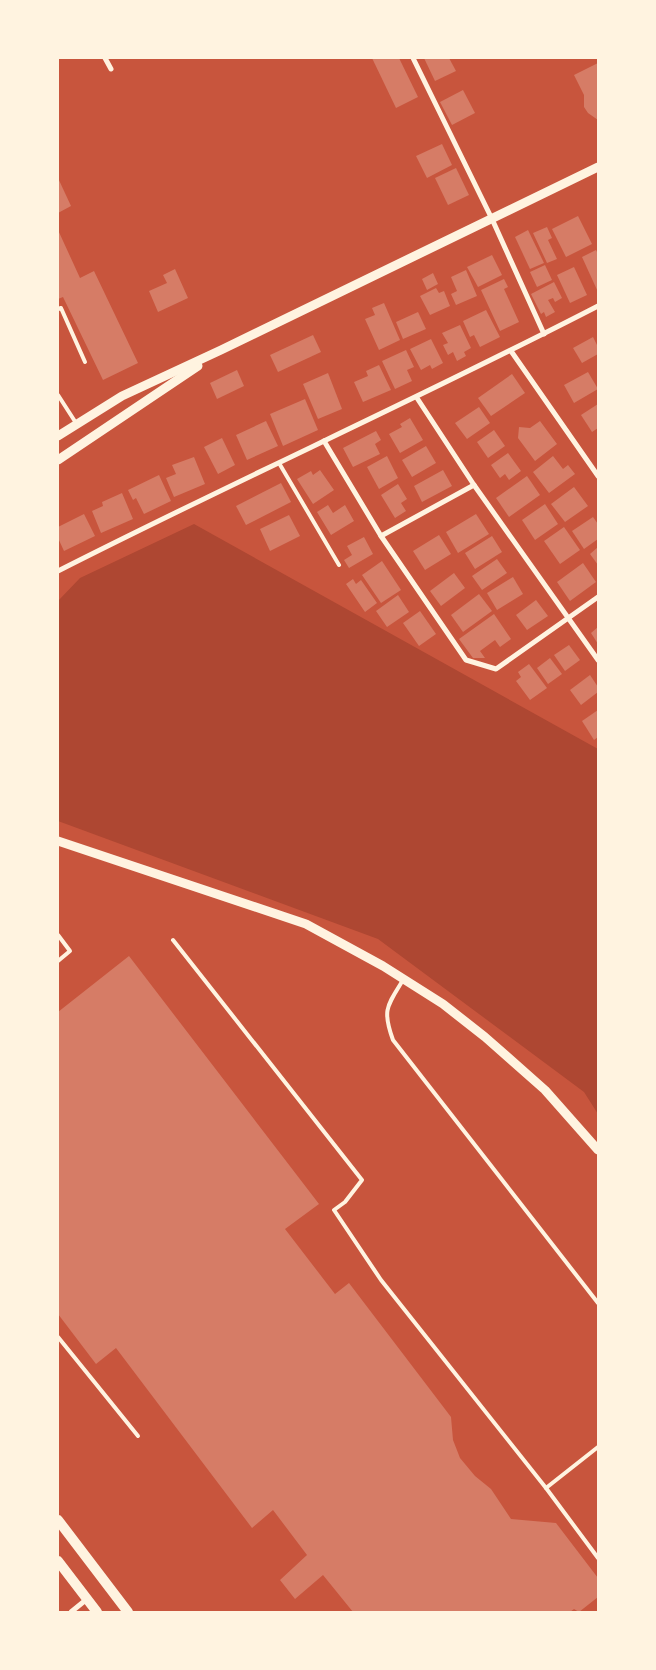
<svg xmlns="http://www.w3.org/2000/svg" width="656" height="1670" font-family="Bitter,serif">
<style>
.green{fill:#ae4732}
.building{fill:#d67c66}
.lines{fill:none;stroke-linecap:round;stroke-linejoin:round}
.service{stroke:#fff3e0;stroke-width:4}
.minor{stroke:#fff3e0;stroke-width:5}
.tertiary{stroke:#fff3e0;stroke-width:9}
.secondary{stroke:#fff3e0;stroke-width:10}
</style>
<rect width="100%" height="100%" fill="#c8553d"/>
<path class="green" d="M194,524L598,749V1114L584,1092L378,939L58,821V601L80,578Z"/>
<g class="building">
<path d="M372,58H399L418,97L396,108Z"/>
<path d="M424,58H449L456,71L435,81Z"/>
<path d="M598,63V120L588,113L584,107V95L574,75Z"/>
<path d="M463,90L475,113L452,125L440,102Z"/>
<path d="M442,144L452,165L427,178L416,156Z"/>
<path d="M456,168L469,195L448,205L435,178Z"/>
<path d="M58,178L71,206L58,213Z"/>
<path d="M578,216L592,244L566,257L552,229Z"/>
<path d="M547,227L552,238L548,240L557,259L547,263L533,233Z"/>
<path d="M58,230L80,278L94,271L138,363L103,380L63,297L58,299Z"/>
<path d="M528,230L544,263L530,269L515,237Z"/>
<path d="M596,250L598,254V292L582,257Z"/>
<path d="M492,255L502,275L478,287L467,267Z"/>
<path d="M545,265L552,280L537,287L530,272Z"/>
<path d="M574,267L587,295L570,303L557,275Z"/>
<path d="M175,269L188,298L158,312L149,291L167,283L163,275Z"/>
<path d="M466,270L477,296L456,305L451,294L457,291L451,277Z"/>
<path d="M433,273L438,284L427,290L422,279Z"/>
<path d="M504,279L508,287L504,289L519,322L500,331L481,290Z"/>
<path d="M554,282L562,298L555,302L553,298L548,300L555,312L546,317L544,312L541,314L531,294Z"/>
<path d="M436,288L439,293L444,291L450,306L430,315L420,296Z"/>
<path d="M384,303L400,340L379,350L365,319L375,315L372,308Z"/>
<path d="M486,310L500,337L480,347L474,335L470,337L463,321Z"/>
<path d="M418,312L426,329L403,339L396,322Z"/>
<path d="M460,325L471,348L464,352L466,356L457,361L453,352L448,355L443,345L448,343L442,333Z"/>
<path d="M313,335L321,352L278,372L270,355Z"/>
<path d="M593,337L598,347V354L582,363L573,348Z"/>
<path d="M431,339L443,363L432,369L430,365L421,370L410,349Z"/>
<path d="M406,350L414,367L407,370L412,381L395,389L382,361Z"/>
<path d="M379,365L391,390L363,402L354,382L368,376L366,371Z"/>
<path d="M237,370L244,386L217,399L210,383Z"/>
<path d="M588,372L598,389L574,403L564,385Z"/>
<path d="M328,373L342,409L318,419L303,384Z"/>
<path d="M512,374L525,393L491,416L478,398Z"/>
<path d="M305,399L318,430L283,446L270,414Z"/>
<path d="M598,404V428L592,432L581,415Z"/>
<path d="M479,407L490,423L467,439L455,423Z"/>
<path d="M410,418L423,440L400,453L389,434L402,427L400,424Z"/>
<path d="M266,421L278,446L247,460L236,435Z"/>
<path d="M540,421L557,444L535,461L518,438L519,427L530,428Z"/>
<path d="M494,430L505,446L488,458L477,442Z"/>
<path d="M376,431L381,440L375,444L380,454L353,467L343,448Z"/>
<path d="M222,438L235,465L218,474L204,447Z"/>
<path d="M426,446L436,463L412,477L402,460Z"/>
<path d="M508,453L521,471L509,480L505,474L500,478L491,465Z"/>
<path d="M387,456L398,478L379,489L367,467Z"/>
<path d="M553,456L563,469L568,465L575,474L549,493L533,472Z"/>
<path d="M194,457L205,484L174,497L166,478L176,474L172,465Z"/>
<path d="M320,470L334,490L313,504L297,479L311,471L313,475Z"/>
<path d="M443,470L452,486L422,502L414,486Z"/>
<path d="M159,475L171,501L144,514L136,498L133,500L128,490Z"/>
<path d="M527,476L540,495L509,517L496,498Z"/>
<path d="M281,483L291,502L246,525L236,506Z"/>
<path d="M398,484L407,499L401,503L406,511L395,518L381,495Z"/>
<path d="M574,487L588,506L565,522L551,504Z"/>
<path d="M122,493L133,519L101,533L92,511L103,506L102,502Z"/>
<path d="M545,504L558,524L535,540L522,520Z"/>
<path d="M328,505L333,513L345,505L354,521L331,535L317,512Z"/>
<path d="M84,514L95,536L64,551L58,538V527Z"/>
<path d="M476,514L489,534L458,553L446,532Z"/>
<path d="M289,515L300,536L270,551L260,529Z"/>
<path d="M593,517L598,524V539L584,549L572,531Z"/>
<path d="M564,527L580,550L560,564L544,541Z"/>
<path d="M439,535L451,554L425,570L413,551Z"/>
<path d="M492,536L502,552L475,569L465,553Z"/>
<path d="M364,537L373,554L349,568L344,560L352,555L347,546Z"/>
<path d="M598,547V565L590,554Z"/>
<path d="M497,559L507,573L482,590L472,576Z"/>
<path d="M382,561L401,590L381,603L362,575Z"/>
<path d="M583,563L596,582L570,601L557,582Z"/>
<path d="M454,573L465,588L441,606L430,591Z"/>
<path d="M513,577L523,594L497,610L487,593Z"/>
<path d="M353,579L356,584L361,580L377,603L365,612L346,584Z"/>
<path d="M479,594L492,611L463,632L451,615Z"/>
<path d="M398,595L409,612L387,627L376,611Z"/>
<path d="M536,600L548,616L527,630L516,615Z"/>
<path d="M420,611L436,634L419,646L403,623Z"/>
<path d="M494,614L511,639L500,647L495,640L480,651L485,658H473L459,639Z"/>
<path d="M598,627V644L591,633Z"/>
<path d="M569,645L580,660L565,671L554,655Z"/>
<path d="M550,658L562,674L548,684L537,668Z"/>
<path d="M529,664L547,688L530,700L516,681L521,677L518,672Z"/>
<path d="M590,675L598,687V692L581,705L570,690Z"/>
<path d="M598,710V737L594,740L582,721Z"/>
<path d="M129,956L319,1204L285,1229L335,1294L349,1283L451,1417L453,1440L460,1458L475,1476L491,1489L511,1519L556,1523L598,1578V1597L579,1612L574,1609L570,1612H353L323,1575L295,1599L280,1580L307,1555L273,1510L252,1528L116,1348L96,1364L58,1314V1012Z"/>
</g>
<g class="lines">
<g class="service">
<path d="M58,309L61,308L85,362"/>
<path d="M58,395L76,423"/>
<path d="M279,463L339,565"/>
<path d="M58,935L70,951L58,961"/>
<path d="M173,940L362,1180L345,1202L334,1210L381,1280L546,1488L598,1447"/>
<path d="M403,980C387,1006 382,1010 393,1040L598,1303"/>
<path d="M58,1337L138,1436"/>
<path d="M546,1488L598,1558"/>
</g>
<g class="minor">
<path d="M105,58L111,69"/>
<path d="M413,58L492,219L544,334"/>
<path d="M511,351L598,476"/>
<path d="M417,398L474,485L598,660"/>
<path d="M324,441L381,536L466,660L496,669L598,597"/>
<path d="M381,536L474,485"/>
<path d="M58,571C237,480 420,398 598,306"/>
<path d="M71,1612L87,1599"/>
</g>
<g class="tertiary">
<path d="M58,436L122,396L221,350L598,167"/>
<path d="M58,460L198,366"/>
<path d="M58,841L306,924L383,966L443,1004L485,1037L545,1090L598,1150"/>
</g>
<g class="secondary">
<path d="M58,1520L128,1612"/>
<path d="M58,1561L97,1612"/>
</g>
</g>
<rect width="656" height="1670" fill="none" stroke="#fff3e0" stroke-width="118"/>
</svg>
